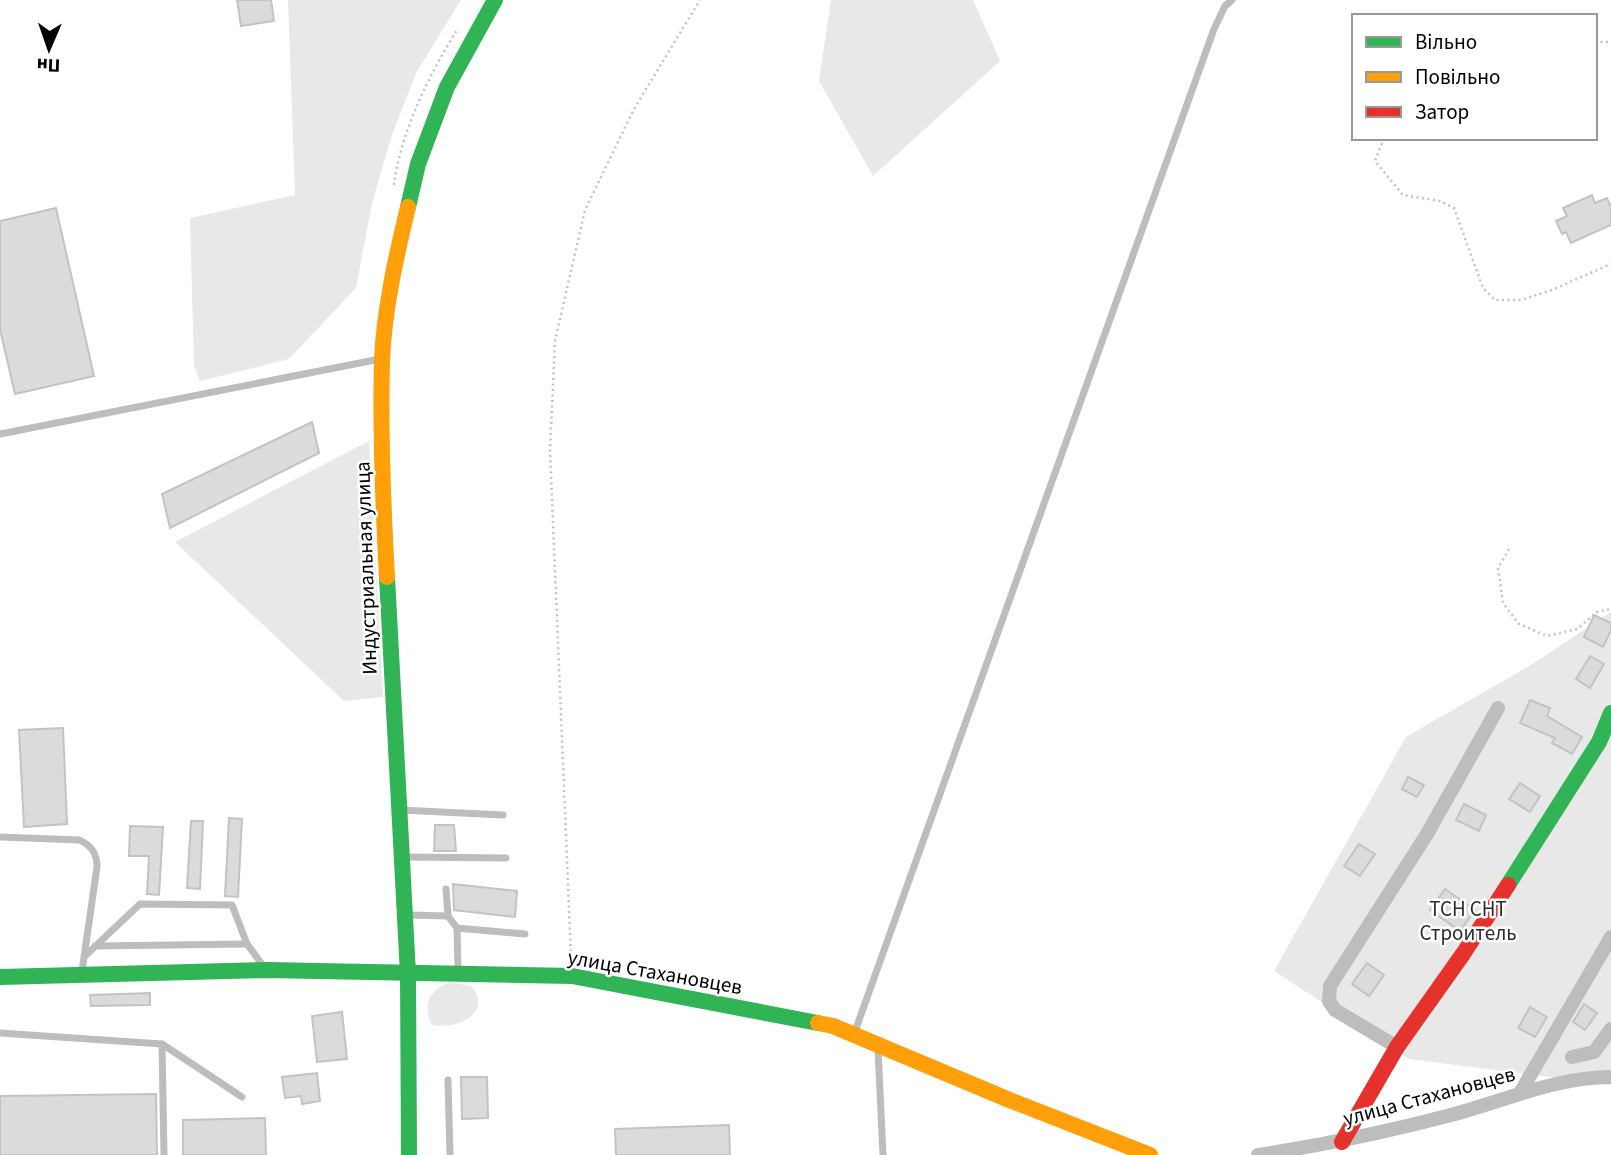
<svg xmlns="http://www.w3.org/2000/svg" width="1611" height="1155" font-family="'Source Sans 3',sans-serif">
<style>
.green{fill:#e8e8e8}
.building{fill:#dbdbdb;stroke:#c3c3c3;stroke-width:2}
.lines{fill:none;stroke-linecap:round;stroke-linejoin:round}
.path{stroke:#c2c2c2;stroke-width:2.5;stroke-dasharray:2 3.5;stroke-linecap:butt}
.lane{stroke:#bdbdbd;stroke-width:7}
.street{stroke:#bdbdbd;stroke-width:14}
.fast{stroke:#30b455;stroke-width:16}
.slow{stroke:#ff9f0a;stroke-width:16}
.jam{stroke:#e5322d;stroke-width:16}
.labels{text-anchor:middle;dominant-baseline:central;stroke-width:5;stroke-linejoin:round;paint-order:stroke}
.street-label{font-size:21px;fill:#000;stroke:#fff}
.park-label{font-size:21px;fill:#2c2c2c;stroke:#fff}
</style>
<rect width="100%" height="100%" fill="#fff"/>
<g class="green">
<path d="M288,0H461L416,73L392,135L372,203L356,288L289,359L200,381L194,365L190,218L295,195Z"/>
<path d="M831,0H973L1000,61L873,176L819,81Z"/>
<path d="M369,441L383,697L344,701L175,542Z"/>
<path d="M1611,612V1085L1409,1059L1274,971L1406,737L1534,663Z"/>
<path d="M451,982C457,984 463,984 468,985C472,986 474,989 476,992C487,1019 451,1029 432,1025C422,1005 430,988 451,982Z"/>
</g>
<g class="building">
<path d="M237,0H271L274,21L241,26Z"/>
<path d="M1592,195L1595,203L1607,198L1611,207V225L1571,243L1566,232L1562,234L1556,221L1567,216L1563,208Z"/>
<path d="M56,208L94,376L15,394L0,329V221Z"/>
<path d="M312,422L319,453L170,528L162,494Z"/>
<path d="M1594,615L1611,623V630L1603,647L1584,637Z"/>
<path d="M1590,656L1604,664L1590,688L1576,679Z"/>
<path d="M1530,700L1550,708L1547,716L1582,737L1572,754L1552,743L1555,738L1520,723Z"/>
<path d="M63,728L67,824L24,827L19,730Z"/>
<path d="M1408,777L1424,785L1417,797L1402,789Z"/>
<path d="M1520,783L1540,796L1530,812L1509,799Z"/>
<path d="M1464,804L1486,815L1479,831L1456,820Z"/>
<path d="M229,818L242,819L238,897L225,896Z"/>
<path d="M191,821H203L200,889L187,888Z"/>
<path d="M435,825H454L456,851H434Z"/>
<path d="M130,826L163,827L159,895L147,894L149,856H129Z"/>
<path d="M1359,844L1375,854L1360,876L1344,866Z"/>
<path d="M453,884L517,891L515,917L454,910Z"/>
<path d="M1445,889L1475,910L1460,931L1430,910Z"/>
<path d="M1367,963L1384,975L1369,996L1352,984Z"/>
<path d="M150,993V1005L91,1006L90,995Z"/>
<path d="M1584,1004L1597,1013L1585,1030L1573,1022Z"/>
<path d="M1530,1007L1547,1017L1535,1037L1518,1028Z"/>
<path d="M342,1012L347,1059L317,1062L312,1016Z"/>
<path d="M317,1073L320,1101L302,1104L301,1096L285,1098L282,1077Z"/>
<path d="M461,1077H487L488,1118L462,1119Z"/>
<path d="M156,1094L157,1155H0V1096Z"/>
<path d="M265,1118L266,1155H183V1120Z"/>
<path d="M729,1125L730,1155H616L615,1129Z"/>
</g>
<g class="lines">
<g class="path">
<path d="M1595,42H1611"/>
<path d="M1384,138L1375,161L1403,195L1440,201L1454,208L1483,288L1495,300H1521L1552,290L1611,264"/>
<path d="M394,185C401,131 429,75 457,30"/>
<path d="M1509,549L1498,568L1503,603L1519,624L1547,636L1577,629L1597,612L1611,609"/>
<path d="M571,957L550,450L555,341L585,210L634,109L700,0"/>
</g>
<g class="lane">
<path d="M0,434L380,359"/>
<path d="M400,810L503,815"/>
<path d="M0,837L79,840C91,845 97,853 97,867L82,971"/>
<path d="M402,857L506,858"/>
<path d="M446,889L448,916"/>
<path d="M408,915L448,916L457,928L458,970"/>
<path d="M457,928L525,934"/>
<path d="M95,946L247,944"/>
<path d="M85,956L140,904L232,905L247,944L264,967"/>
<path d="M0,1033L162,1044L242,1097"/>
<path d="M854,1034L1214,29L1225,6L1232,0"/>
<path d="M162,1044L164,1155"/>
<path d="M878,1049L883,1155"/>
<path d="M448,1080L450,1155"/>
</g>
<g class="street">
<path d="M1397,1047L1335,1010L1329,1001L1330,986L1427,834L1498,708"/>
<path d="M1572,1057L1594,1052L1611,1029"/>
<path d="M1520,1093L1611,937"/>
<path d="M1258,1155C1323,1145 1387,1132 1451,1115C1504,1101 1556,1077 1611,1077"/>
</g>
<g class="fast">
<path d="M408,207L418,164L447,87L495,0"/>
<path d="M387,577L408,974L409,1155"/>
<path d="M1508,885L1599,742L1611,713"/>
<path d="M0,977L267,970L572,976L818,1023"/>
</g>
<g class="slow">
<path d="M387,577C383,505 380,433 382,361C384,310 396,257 408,207"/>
<path d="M818,1023L833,1026L1007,1099L1150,1155"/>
</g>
<path class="jam" d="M1342,1142L1397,1047L1463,954L1508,885"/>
</g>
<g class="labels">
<g class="street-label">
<text transform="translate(366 568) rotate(-92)">Индустриальная улица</text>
<text transform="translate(655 972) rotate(10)">улица Стахановцев</text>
<text transform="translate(1429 1096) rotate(-15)">улица Стахановцев</text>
</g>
<g class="park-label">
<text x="1468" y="909">ТСН СНТ<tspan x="1468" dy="24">Строитель</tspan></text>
</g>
</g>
<rect x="1352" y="14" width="245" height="126" fill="#ffffff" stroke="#999999" stroke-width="2"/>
<rect x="1366" y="37" width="35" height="10" fill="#30b455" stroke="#999999" stroke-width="2"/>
<text x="1415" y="49" font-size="21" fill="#000000">Вільно</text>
<rect x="1366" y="72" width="35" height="10" fill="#ff9f0a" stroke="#999999" stroke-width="2"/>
<text x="1415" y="84" font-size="21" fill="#000000">Повільно</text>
<rect x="1366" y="107" width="35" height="10" fill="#e5322d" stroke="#999999" stroke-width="2"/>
<text x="1415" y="119" font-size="21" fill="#000000">Затор</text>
<g transform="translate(49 49) rotate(182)" stroke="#ffffff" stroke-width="5" paint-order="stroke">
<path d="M0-5L12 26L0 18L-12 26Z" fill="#000000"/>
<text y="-10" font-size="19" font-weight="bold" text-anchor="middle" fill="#000000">Пн</text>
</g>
</svg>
